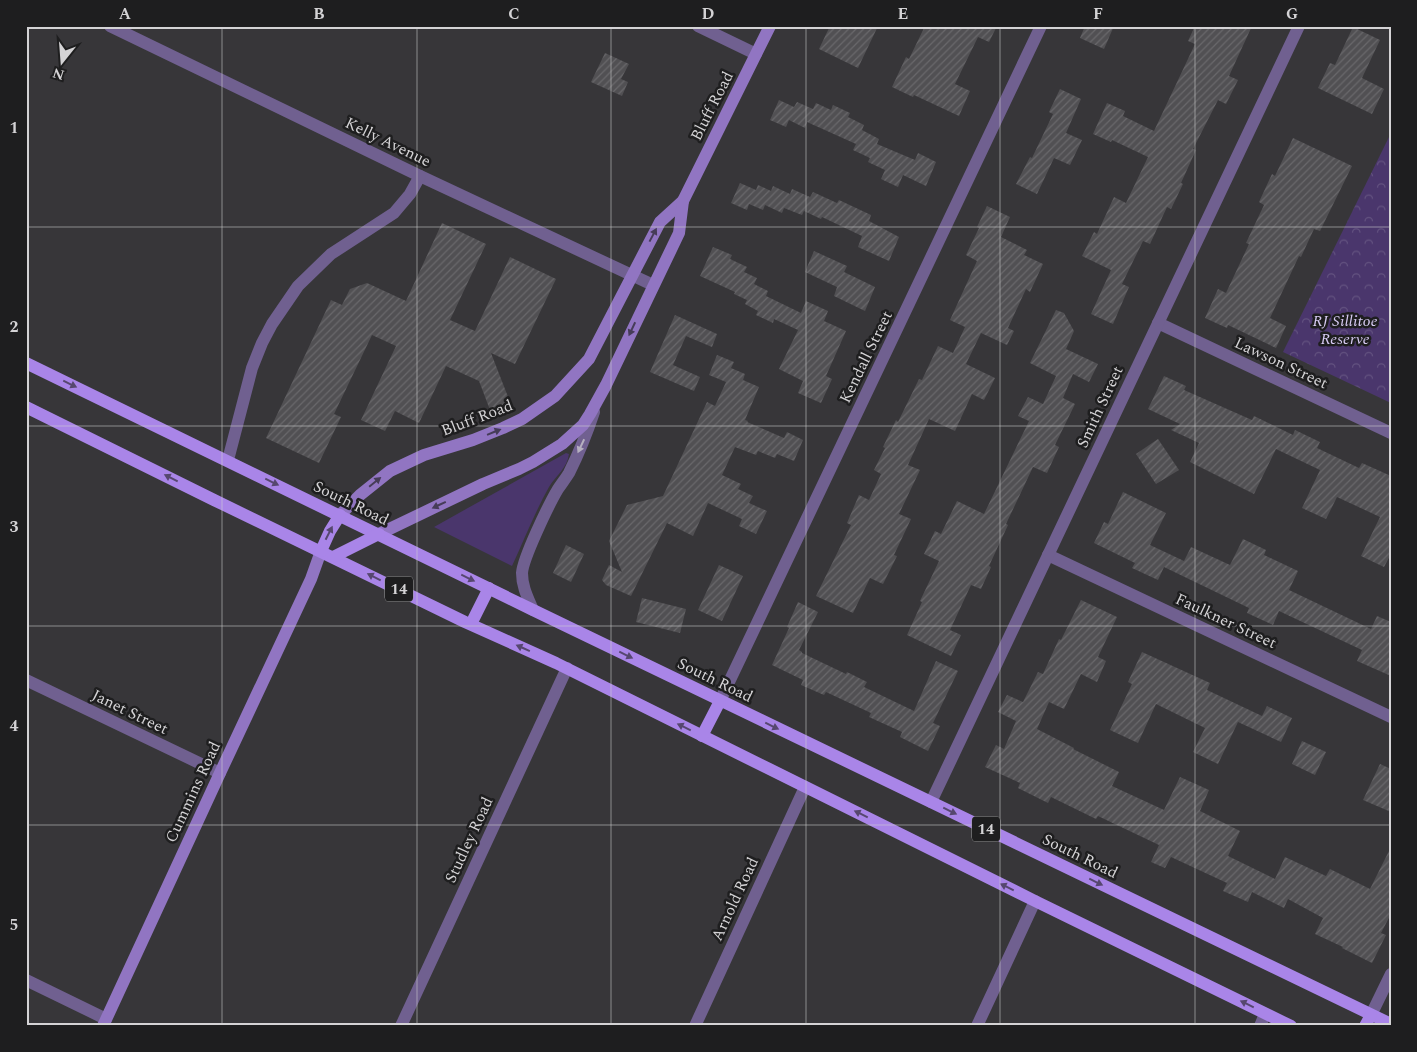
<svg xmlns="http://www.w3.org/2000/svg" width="1417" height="1052" font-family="Spectral,serif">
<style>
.grass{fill:#4a366c}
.park{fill:url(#park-crowns)}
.building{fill:url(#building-hatch)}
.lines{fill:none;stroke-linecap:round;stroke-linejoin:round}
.street{stroke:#706090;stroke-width:12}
.secondary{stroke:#9175c2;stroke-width:12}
.primary{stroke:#a985e8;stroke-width:12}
.oneway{fill:#463c58}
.oneway2{fill:#56476f}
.oneway3{fill:#b6b0c0}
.grid{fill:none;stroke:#d4d3d5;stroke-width:1;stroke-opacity:0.55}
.labels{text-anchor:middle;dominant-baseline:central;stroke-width:5;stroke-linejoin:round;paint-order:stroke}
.shield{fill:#1e1e1f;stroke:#9d9d9e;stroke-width:1}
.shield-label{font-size:15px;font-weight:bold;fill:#d4d3d5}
.street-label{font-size:16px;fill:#d4d3d5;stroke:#1e1e1f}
.park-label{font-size:16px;font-style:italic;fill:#d6caf2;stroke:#1e1e1f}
.neatline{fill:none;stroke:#d4d3d5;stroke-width:2}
.grid-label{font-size:16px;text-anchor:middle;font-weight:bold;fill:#d4d3d5}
</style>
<defs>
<pattern id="park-crowns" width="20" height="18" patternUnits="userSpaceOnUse" patternTransform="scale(1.25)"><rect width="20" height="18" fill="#4a366c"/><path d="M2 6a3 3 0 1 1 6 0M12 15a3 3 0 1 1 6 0" fill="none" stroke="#635280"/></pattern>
<pattern id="building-hatch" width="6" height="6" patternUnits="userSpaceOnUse" patternTransform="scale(1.25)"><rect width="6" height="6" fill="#515053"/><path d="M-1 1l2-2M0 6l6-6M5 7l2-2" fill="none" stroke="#69686b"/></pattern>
</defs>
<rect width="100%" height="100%" fill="#373639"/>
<path class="grass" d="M566,453L569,454C567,469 556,475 549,487C535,512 524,540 512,566L434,527Z"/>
<path class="park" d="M1391,133V403L1283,352Z"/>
<g class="building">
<path d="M830,26H878L858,68L819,49Z"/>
<path d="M925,26H997L989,42L978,37L955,84L970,91L959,116L914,95L913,97L892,87L906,57L909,59Z"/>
<path d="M1085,26H1114L1104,49L1080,38Z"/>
<path d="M1195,26H1252L1229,76L1238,80L1226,104L1218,100L1193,149L1196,150L1181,183L1183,184L1171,209L1167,207L1150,244L1143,241L1122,284L1129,287L1113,324L1091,314L1111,270L1082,256L1094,232L1097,234L1114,197L1126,203L1148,157L1112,140L1111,142L1093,134L1107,103L1125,111L1123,116L1154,131L1195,44L1188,41Z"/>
<path d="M1353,27L1380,40L1362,78L1384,89L1372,114L1318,88L1330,63L1335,65Z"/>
<path d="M605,53L629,64L621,79L628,82L622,96L591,82Z"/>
<path d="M1060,89L1081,99L1066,133L1082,140L1070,165L1054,158L1037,194L1016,184L1030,157L1032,158L1053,114L1049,112Z"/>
<path d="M779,100L794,107L797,102L813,109L816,103L831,110L833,105L850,113L848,117L864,125L862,130L879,139L877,144L915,160L918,153L936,162L926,186L903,175L898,187L881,179L885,170L868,162L870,158L853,150L856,144L807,122L805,128L789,120L786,127L770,120Z"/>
<path d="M1293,138L1352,166L1320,231L1314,229L1301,257L1299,256L1270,318L1286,326L1276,348L1228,325L1227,328L1205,318L1218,289L1226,293L1249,244L1246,243L1264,205L1259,202L1272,174L1275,176Z"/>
<path d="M740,183L756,190L758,185L771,191L773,186L790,194L792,189L810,197L813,192L837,203L839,200L871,215L869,221L899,237L889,261L858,247L862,236L822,217L821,219L804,211L802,215L784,208L782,213L765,205L763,210L749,204L747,210L731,203Z"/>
<path d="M987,206L1010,217L1001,237L1027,250L1024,255L1043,264L1030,292L1026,289L1008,328L1014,331L1007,345L981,333L966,364L995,378L984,400L972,394L955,431L929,419L908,465L920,470L899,514L911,519L894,555L897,556L883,584L870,578L853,613L816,596L851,525L847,523L859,495L869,500L881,474L874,470L885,448L883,447L896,420L898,422L919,379L922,380L938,346L953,353L965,327L950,320L977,261L966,255L979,228L977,227Z"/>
<path d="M442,223L486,244L450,320L475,331L510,257L556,279L515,364L491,353L510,402L490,410L479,381L446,366L419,423L395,411L385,431L361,420L396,346L372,335L334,414L341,417L319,463L266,438L331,300L342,305L350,289L367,283L406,301Z"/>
<path d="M713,247L732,255L730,259L747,267L744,272L757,278L754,284L768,291L766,296L801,313L806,301L828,311L824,321L846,331L826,376L832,379L821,403L798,393L803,381L779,369L798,330L774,319L773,323L756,315L758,311L745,304L747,300L734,294L735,292L700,276Z"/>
<path d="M814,251L847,266L844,272L875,287L865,311L834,296L837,287L805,272Z"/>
<path d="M1056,310L1064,313L1074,331L1066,349L1098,364L1089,382L1073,374L1063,398L1075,404L1055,445L1059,447L1047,473L1033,467L1006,524L1008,525L989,566L991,567L981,589L971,585L950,630L961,635L951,656L907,635L922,602L920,601L939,561L924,554L935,531L941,534L957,501L984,514L1029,421L1018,416L1028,397L1043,404L1056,376L1030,363Z"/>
<path d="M675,315L717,334L712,347L686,336L673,365L700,377L694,391L650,372Z"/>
<path d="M717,355L734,362L731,368L745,374L743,380L759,387L745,420L748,421L747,422L784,438L787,432L803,440L794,461L777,454L775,458L758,451L756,455L735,447L722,475L741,484L738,489L753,496L749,503L767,511L756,534L739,526L742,519L708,503L693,536L667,523L631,596L606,585L602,580L609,565L622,572L609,541L627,505L663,496L707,402L715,406L726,382L709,375Z"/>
<path d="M1164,376L1186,386L1184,390L1252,420L1254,416L1293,435L1295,430L1320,442L1317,448L1359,468L1362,463L1391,476V554L1384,567L1361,556L1380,517L1337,497L1326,519L1302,508L1320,470L1276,449L1254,494L1190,462L1199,443L1171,430L1180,424L1148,409Z"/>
<path d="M1158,439L1179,470L1156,484L1136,454Z"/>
<path d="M1123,492L1166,513L1150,545L1184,561L1191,547L1230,565L1243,539L1266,550L1264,555L1298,571L1289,590L1371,629L1377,616L1391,622V676L1357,661L1362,650L1279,611L1273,625L1247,613L1249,608L1164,567L1158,580L1132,568L1135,563L1094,543L1104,522L1108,524Z"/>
<path d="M566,545L584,554L571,582L553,573Z"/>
<path d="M719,565L743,576L722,621L698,610Z"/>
<path d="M642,598L686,609L680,633L636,622Z"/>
<path d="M1081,600L1117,617L1098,657L1106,661L1097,682L1081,674L1064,709L1049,702L1037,729L1074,748L1073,749L1119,772L1112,786L1164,810L1180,777L1209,790L1200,811L1240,831L1228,856L1275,879L1285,857L1326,876L1330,869L1370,889L1391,847V914L1381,933L1386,935L1372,963L1342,948L1343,947L1315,934L1323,918L1288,899L1284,908L1252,892L1248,902L1223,891L1227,883L1171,857L1165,868L1151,862L1159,845L1098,816L1096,819L1051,797L1048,803L1018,788L1020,783L985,767L996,745L1004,749L1016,721L998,712L1007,695L1023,702L1038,672L1043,674L1059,639L1061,640Z"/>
<path d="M798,602L818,612L799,650L802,652V653L846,674L847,672L867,682L864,687L914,711L936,661L958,671L933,723L940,726L928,751L900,737L902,732L869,717L871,713L826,692L824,695L801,685L803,680L772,665L789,628L787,627Z"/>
<path d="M1142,652L1210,683L1207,690L1262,716L1267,706L1292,718L1281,742L1238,722L1218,764L1193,752L1205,728L1156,704L1138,743L1110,730L1132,684L1128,682Z"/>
<path d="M1302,741L1326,752L1315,775L1292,764Z"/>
<path d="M1380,764L1391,769V812L1363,800Z"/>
</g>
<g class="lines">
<g class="street">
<path d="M110,26L420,176L653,285"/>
<path d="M698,26L756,54"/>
<path d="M1158,323L1391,433"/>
<path d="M228,460L252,368L262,343L272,324L298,286L331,254L394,213L410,194L420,176"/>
<path d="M1048,555L1391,717"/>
<path d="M533,610C528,598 522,587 522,573C523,558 549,504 558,489C562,483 566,478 569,473C579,453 587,433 594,412"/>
<path d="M26,680L220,773"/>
<path d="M720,701L1041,26"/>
<path d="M931,802L1299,26"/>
<path d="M26,980L106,1019"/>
<path d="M1371,1015L1391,974"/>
<path d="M401,1026L567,668"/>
<path d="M695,1026L805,787"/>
<path d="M977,1026L1035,901"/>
<path d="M1260,1026L1265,1014"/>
</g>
<g class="secondary">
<path d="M340,515L360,495L390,471L424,455L473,440L503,428L522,419L555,396L589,359L660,222L683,201"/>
<path d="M379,534L483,484L519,469L533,462L562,444L583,425L590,414L606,385L679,233L683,201L770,26"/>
<path d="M103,1026L220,773L311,579L321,551"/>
</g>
<g class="primary">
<path d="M26,363L533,610L1391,1024"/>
<path d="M26,407L214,500L465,622L556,663L1035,901L1291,1026"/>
<path d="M321,551L330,531L340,515"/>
<path d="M333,557L379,534"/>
<path d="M471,624L489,588"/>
<path d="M702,736L720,701"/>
<path d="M1365,1026L1371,1015"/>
</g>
</g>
<defs><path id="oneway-solid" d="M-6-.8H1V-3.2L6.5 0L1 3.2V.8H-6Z" transform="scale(1.25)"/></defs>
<g class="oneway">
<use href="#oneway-solid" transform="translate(653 235) rotate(-62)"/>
<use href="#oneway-solid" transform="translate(632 329) rotate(115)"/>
<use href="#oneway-solid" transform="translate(494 432) rotate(-22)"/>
<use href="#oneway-solid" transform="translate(375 482) rotate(-39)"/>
<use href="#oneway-solid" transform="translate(439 505) rotate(155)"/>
</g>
<g class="oneway2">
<use href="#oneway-solid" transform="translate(70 384) rotate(26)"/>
<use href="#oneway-solid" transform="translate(171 478) rotate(-153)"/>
<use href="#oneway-solid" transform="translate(272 482) rotate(26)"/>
<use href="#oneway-solid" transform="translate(329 533) rotate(-63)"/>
<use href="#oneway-solid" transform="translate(374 577) rotate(-153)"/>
<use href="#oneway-solid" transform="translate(468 578) rotate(26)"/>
<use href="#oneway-solid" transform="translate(523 648) rotate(-156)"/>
<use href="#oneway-solid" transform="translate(626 655) rotate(26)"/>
<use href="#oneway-solid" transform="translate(772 726) rotate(26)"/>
<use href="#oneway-solid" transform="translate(684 727) rotate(-154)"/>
<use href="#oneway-solid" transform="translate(950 811) rotate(26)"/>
<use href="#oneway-solid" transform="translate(861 814) rotate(-154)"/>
<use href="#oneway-solid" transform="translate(1096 882) rotate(26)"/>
<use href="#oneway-solid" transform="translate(1007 887) rotate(-154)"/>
<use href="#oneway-solid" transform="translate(1247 1004) rotate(-154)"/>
</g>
<use class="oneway3" href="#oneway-solid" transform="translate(581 446) rotate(115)"/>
<path class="grid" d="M222,26V1026M417,26V1026M611,26V1026M806,26V1026M1000,26V1026M1195,26V1026M26,227H1391M26,426H1391M26,626H1391M26,825H1391"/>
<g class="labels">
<g class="shield">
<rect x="385" y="576.5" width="28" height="25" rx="4"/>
<rect x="972" y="816.5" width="28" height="25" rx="4"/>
</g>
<g class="shield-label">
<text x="399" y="589">14</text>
<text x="986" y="829">14</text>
</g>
<g class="street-label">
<text transform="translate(712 106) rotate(-63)">Bluff Road</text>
<text transform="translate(388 142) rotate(26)">Kelly Avenue</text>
<text transform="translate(866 357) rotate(-64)">Kendall Street</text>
<text transform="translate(1281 363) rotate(25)">Lawson Street</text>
<text transform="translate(1100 407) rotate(-65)">Smith Street</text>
<text transform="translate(477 418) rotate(-21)">Bluff Road</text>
<text transform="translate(351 503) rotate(26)">South Road</text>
<text transform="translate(1226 621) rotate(25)">Faulkner Street</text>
<text transform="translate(715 680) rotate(26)">South Road</text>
<text transform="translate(130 712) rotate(26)">Janet Street</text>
<text transform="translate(193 792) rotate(-65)">Cummins Road</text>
<text transform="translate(469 840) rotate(-65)">Studley Road</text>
<text transform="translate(1080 856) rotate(26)">South Road</text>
<text transform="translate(735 899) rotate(-65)">Arnold Road</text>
</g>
<g class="park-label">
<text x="1345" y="321">RJ Sillitoe<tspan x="1345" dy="18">Reserve</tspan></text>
</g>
</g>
<rect width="1417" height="1052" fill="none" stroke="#1e1e1f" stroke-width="55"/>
<g transform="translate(62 62) rotate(197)" stroke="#1e1e1f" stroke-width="4" paint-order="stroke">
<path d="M0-4L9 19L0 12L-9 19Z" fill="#d4d3d5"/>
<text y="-8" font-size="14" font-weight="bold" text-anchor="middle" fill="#d4d3d5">N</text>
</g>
<rect x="28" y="28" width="1362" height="996" class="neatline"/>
<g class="grid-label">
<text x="125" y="19">A</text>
<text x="319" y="19">B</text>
<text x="514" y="19">C</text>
<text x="708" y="19">D</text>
<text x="903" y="19">E</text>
<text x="1098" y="19">F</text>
<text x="1292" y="19">G</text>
<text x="14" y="133">1</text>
<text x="14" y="332">2</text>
<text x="14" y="532">3</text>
<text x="14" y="731">4</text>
<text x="14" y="930">5</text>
</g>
</svg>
